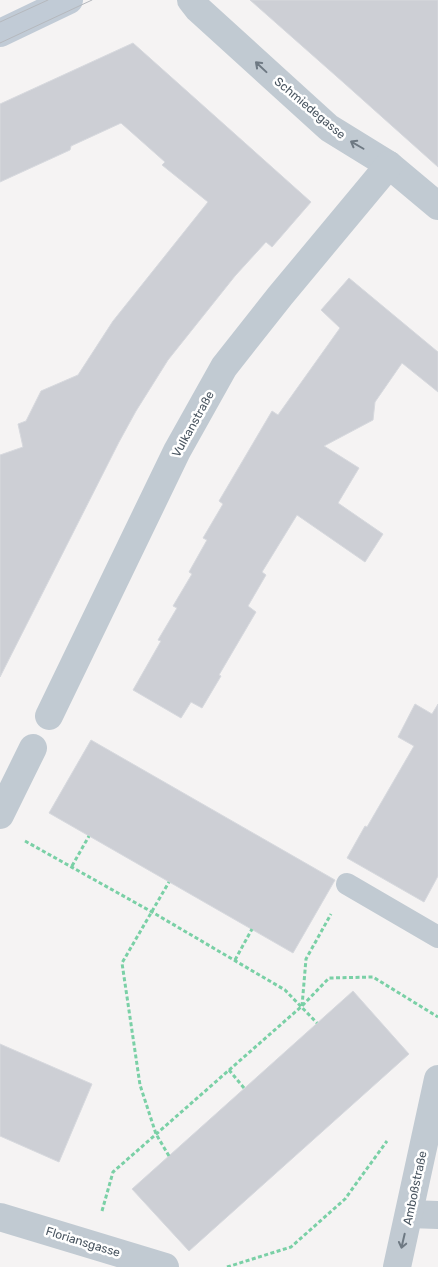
<svg xmlns="http://www.w3.org/2000/svg" width="438" height="1267" font-family="Rubik,sans-serif">
<style>
.building{fill:#cdcfd5;stroke:#d7d9de}
.lines{fill:none;stroke-linecap:round;stroke-linejoin:round}
.path{stroke:#7ad0a6;stroke-width:3;stroke-dasharray:4 2.5;stroke-linecap:butt}
.lane{stroke:#c1cad2;stroke-width:22}
.street{stroke:#c1cad2;stroke-width:28}
.secondary{stroke:#c1cbd6;stroke-width:28}
.tram{stroke:#b5b8bd;stroke-width:1}
.oneway{stroke:#6e7983}
.labels{text-anchor:middle;dominant-baseline:central;stroke-width:5;stroke-linejoin:round;paint-order:stroke}
.street-label{font-size:12px;fill:#4a5661;stroke:#fff}
</style>
<rect width="100%" height="100%" fill="#f5f3f3"/>
<g class="building">
<path d="M250,0H438V167L344,83Z"/>
<path d="M133,43L311,202L272,247L266,242L235,276L168,360L136,411L119,442L0,677V455L23,447L18,424L26,421L41,391L78,375L113,321L208,202L162,165L165,162L121,123L71,146L70,150L0,182V104Z"/>
<path d="M349,278L438,352V392L402,363L375,402L373,420L324,446L359,468L338,503L383,534L365,562L297,515L262,572L266,575L248,606L256,612L219,675L221,676L202,708L191,702L181,718L133,690L161,641L158,640L177,608L173,606L192,574L189,572L207,540L203,538L223,504L219,501L272,411L278,415L340,328L321,310Z"/>
<path d="M415,704L432,714L438,704V876L424,902L347,858L365,826L367,827L414,746L398,737Z"/>
<path d="M91,740L335,880L293,953L49,813Z"/>
<path d="M353,991L409,1054L189,1251L132,1189Z"/>
<path d="M0,1044L92,1084L59,1162L0,1136Z"/>
</g>
<g class="lines">
<g class="path">
<path d="M25,841L152,912L285,990L317,1023"/>
<path d="M72,866L89,836"/>
<path d="M235,960L252,929"/>
<path d="M302,1006L306,959L331,914"/>
<path d="M229,1070L244,1088"/>
<path d="M169,1156L156,1134L140,1085L122,963L169,882"/>
<path d="M102,1211L113,1172L302,1006L329,978L373,977L438,1017"/>
<path d="M227,1267L291,1247L345,1199L387,1141"/>
</g>
<path class="lane" d="M347,884L438,937"/>
<g class="street">
<path d="M191,0L198,9L329,128L389,165L438,206"/>
<path d="M49,716L177,451L224,367L280,296L389,165"/>
<path d="M0,815L33,748"/>
<path d="M409,1214L438,1215"/>
<path d="M0,1217L165,1267"/>
<path d="M397,1267L438,1079"/>
</g>
<path class="secondary" d="M0,33L69,0"/>
<g class="tram">
<path d="M0,22L48,0"/>
<path d="M0,43L92,0"/>
</g>
</g>
<defs><path id="oneway-shaft" d="M-6 0H5M1.5-3L5.5 0L1.5 3" fill="none" stroke-width="1.6" stroke-linecap="round" stroke-linejoin="round" transform="scale(1.25)"/></defs>
<g class="oneway">
<use href="#oneway-shaft" transform="translate(261 67) rotate(-137)"/>
<use href="#oneway-shaft" transform="translate(357 145) rotate(-150)"/>
<use href="#oneway-shaft" transform="translate(403 1241) rotate(103)"/>
</g>
<g class="labels">
<g class="street-label">
<text transform="translate(310 108) rotate(40)">Schmiedegasse</text>
<text transform="translate(193 424) rotate(-61)">Vulkanstraße</text>
<text transform="translate(415 1188) rotate(-78)">Amboßstraße</text>
<text transform="translate(83 1242) rotate(17)">Floriansgasse</text>
</g>
</g>
</svg>
